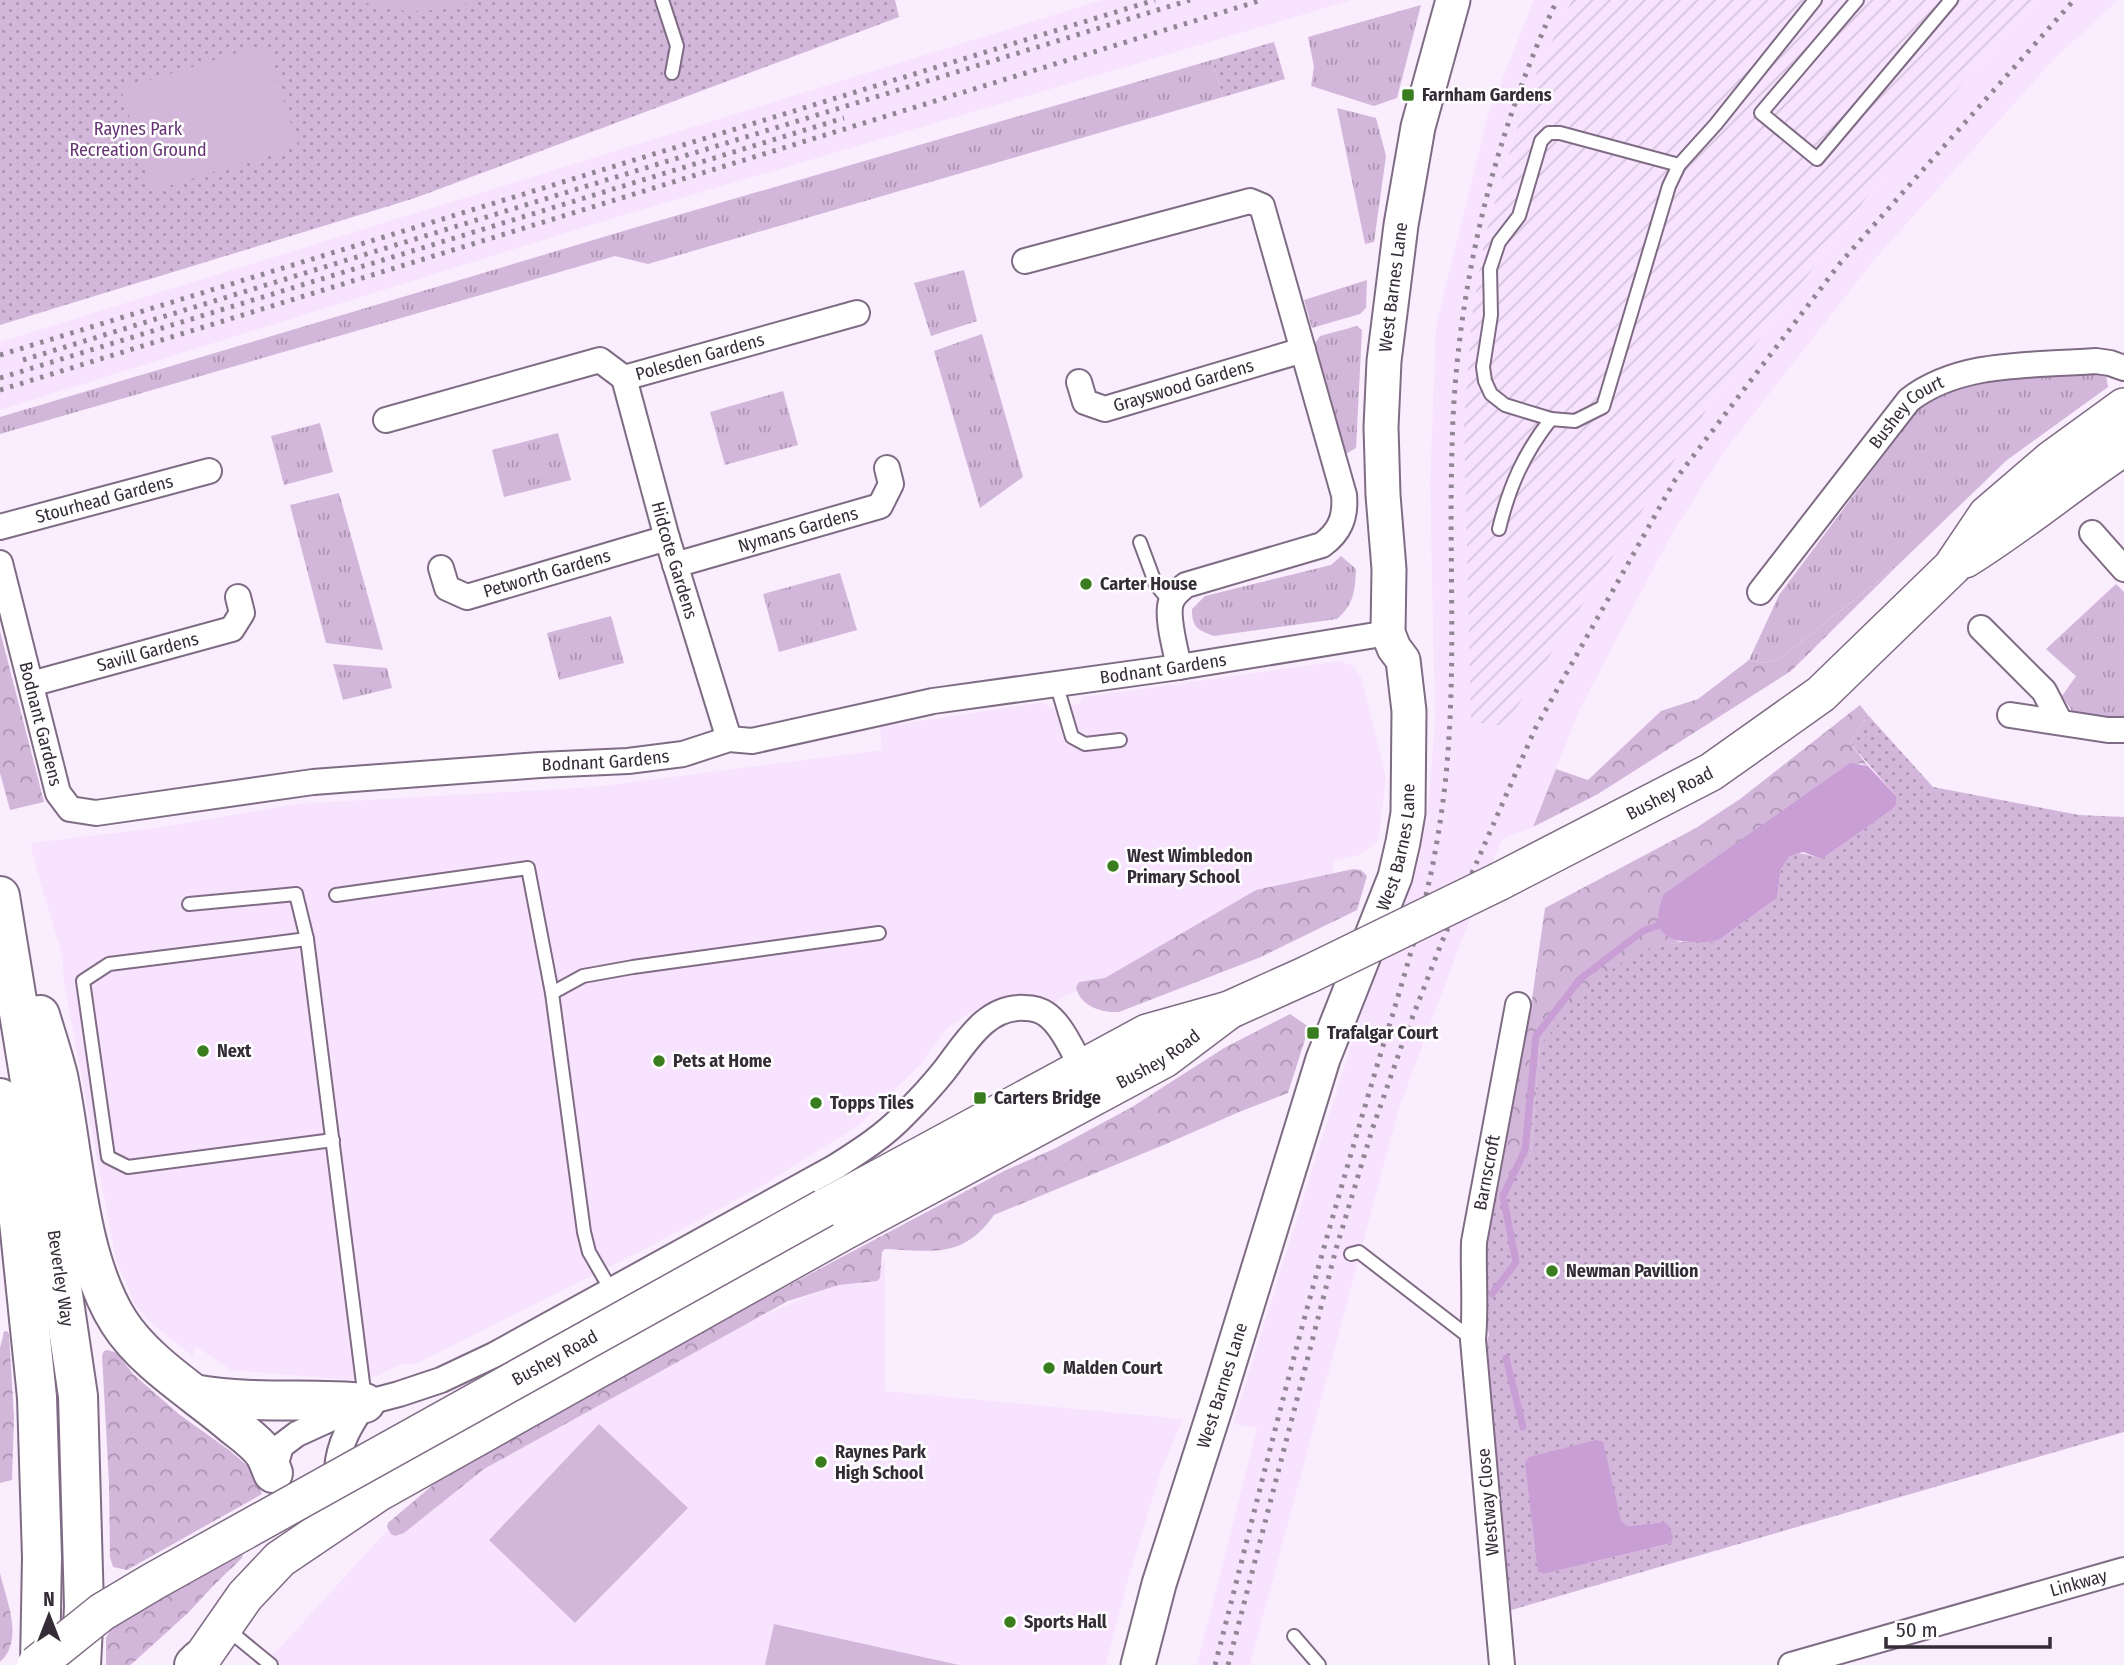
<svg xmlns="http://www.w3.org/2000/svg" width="2124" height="1665" font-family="'Fira Sans Condensed',sans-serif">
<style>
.built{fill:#f8e3ff}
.industrial{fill:url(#industrial-furrows)}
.grass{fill:url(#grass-tufts)}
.forest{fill:url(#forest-crowns)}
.park{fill:url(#park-dots);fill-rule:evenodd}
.pitch{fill:#d3b7db}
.water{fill:#c89ed4}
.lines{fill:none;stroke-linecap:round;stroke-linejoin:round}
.stream{stroke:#c89ed4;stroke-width:7}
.service-casing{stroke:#7f6c84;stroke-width:16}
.minor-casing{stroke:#7f6c84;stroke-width:28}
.secondary-casing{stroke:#7f6c84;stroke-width:37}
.primary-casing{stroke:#7f6c84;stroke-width:40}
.trunk-casing{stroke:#7f6c84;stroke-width:42}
.service{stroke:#fff;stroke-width:12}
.minor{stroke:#fff;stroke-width:24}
.secondary{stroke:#fff;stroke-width:33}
.primary{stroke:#fff;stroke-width:37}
.trunk{stroke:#fff;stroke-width:38}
.rail{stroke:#918694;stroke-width:5;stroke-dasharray:3.5 7;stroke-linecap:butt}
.primary-bridge-casing{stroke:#7f6c84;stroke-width:40;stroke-linecap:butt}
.primary-bridge{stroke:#fff;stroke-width:37}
.poi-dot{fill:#3a7d1e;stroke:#fff;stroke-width:2.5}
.labels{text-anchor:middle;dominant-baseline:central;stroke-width:5;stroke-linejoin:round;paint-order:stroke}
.poi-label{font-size:18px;font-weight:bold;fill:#342c36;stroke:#fff;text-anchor:start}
.park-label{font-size:18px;fill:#663475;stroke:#fff}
.street-label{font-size:18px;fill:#342c36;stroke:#fff}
</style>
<defs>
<pattern id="industrial-furrows" width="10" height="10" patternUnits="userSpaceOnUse" patternTransform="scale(1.75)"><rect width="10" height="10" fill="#f8e3ff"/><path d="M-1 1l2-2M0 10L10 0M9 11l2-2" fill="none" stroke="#d5c3db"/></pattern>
<pattern id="grass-tufts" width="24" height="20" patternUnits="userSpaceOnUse" patternTransform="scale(1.75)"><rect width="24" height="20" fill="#d3b7db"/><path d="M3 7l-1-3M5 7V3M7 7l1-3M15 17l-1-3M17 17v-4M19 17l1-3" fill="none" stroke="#ac95b2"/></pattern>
<pattern id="forest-crowns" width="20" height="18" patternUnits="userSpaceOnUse" patternTransform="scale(1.75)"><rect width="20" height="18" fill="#d3b7db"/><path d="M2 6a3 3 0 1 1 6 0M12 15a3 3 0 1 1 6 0" fill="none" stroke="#ac95b2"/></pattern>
<pattern id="park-dots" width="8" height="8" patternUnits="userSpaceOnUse" patternTransform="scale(1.75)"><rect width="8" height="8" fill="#d3b7db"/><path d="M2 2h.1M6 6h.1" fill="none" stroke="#ac95b2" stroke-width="1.8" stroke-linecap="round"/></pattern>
</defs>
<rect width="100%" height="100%" fill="#faedfe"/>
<g class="built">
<path d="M1102,0H1352L610,219L0,410V342Z"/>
<path d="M1534,0H1572L1534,79L1515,134L1485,236L1472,317L1464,421L1707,409L1894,161L2037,0H2118L2055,58L1874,260L1726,449L1671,535L1579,711L1533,827L1502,839L1456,955L1399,1108L1250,1665H1197L1257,1428L1233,1424L1344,1067L1370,988L1415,875L1427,819L1435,721L1430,483L1436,326L1487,118Z"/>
<path d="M1340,661L1353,666L1361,677L1386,778L1378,842L1359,855L1334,861L1331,878L1107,985L1069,994L1055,1002L1035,997H1013L975,1010L947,1028L921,1064L859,1125L762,1186L647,1248L416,1364H401L378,1376L349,1380L231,1370L197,1347L192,1356L148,1320L135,1304L116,1260L64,983L62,955L32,853L31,843L156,828L296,804L594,787L882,750L880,727L1044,702L1050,707L1079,704L1083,697Z"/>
<path d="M885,1261V1391L1183,1419L1161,1471L1127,1583L1106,1665H264L402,1514L652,1366Z"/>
</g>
<path class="industrial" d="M1572,0H2037L1894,161L1707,409L1505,726L1471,722L1464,421L1472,317L1485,236L1515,134L1534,79Z"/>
<g class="grass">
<path d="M1421,5L1397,98L1374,106L1311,86L1314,67L1308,37Z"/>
<path d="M1212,60L1223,97L648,264L615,256L0,434V417L637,227Z"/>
<path d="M1337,108L1376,118L1386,156L1374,242L1365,244Z"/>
<path d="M964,270L977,321L931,336L914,283Z"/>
<path d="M1367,280L1366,308L1360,314L1312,328L1304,300Z"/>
<path d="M1357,326L1362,330L1356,448L1346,454L1315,343L1320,336Z"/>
<path d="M982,334L1023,477L980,508L934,351Z"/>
<path d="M2094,370L2106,375L2108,387L2007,460L1898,565L1781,658L1765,663L1749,660L1779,595L1919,408L1943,389L1971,378Z"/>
<path d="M783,391L798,445L725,465L710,412Z"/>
<path d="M320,423L333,472L284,485L271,436Z"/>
<path d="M558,433L571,480L504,497L492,450Z"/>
<path d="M339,493L383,650L326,643L290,505Z"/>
<path d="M1341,556L1356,569C1355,590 1354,605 1337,619L1214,636C1197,630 1192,627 1192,609L1205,596L1331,565Z"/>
<path d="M840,573L857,630L779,652L763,594Z"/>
<path d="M2116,584L2124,592V720L2076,717L2062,696L2076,676L2046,649Z"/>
<path d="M611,616L624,663L559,680L547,633Z"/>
<path d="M333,664L387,668L392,688L343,700Z"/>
</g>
<g class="forest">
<path d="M1898,565L1791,671L1598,794L1533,827L1556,769L1588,780L1661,711L1698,699L1749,660L1765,663L1781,658Z"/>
<path d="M0,631L44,802L10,810L0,773Z"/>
<path d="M1860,705L1868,715L1850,743L1868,766L1860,763L1666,935L1680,942L1671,944L1540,1045L1531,1153L1497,1186L1531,1006L1545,908L1696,828L1740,799Z"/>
<path d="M1353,869L1361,870L1367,876L1357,910L1261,957L1119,1012C1101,1013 1080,1006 1076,987L1079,982L1105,978L1256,890Z"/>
<path d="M1290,1014L1309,1027L1288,1093L1239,1112L1166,1144L994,1215C963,1259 933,1251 885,1249L882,1252L880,1278L877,1281L839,1285L788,1301L484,1469L404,1533L395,1536L391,1534L387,1527L388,1523L467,1456L1004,1171L1056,1148L1132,1107L1224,1048Z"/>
<path d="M7,1331L9,1334L14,1417L12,1480L0,1483V1348L4,1332Z"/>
<path d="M107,1350L117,1353L133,1374L180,1415L229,1450L250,1468L262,1494L127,1570L113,1567L110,1557L109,1483L102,1355L104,1351Z"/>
<path d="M244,1551L242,1558L214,1585L189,1612L135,1661L130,1665H106V1638L110,1630L139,1610Z"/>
<path d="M0,1573C6,1600 25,1640 0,1662Z"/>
</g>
<g class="park">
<path d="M0,0H895L899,17L415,198L0,325Z"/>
<path d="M1274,42L1285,79L1223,97L1212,60Z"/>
<path d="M1868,715L1933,787L2079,815L2124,817V1432L1508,1611L1486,1345L1489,1334L1485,1320L1481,1252L1497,1186L1531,1153L1540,1045L1587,991L1619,964L1650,948L1680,942H1711L1719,940L1777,898C1783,863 1777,843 1822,859L1893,809L1896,805V796L1850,743ZM1621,1521L1628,1526L1664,1522L1671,1543L1544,1574L1538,1572Z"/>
</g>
<g class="pitch">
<path d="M358,0H485C438,11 405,18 358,0Z"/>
<path d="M266,44L298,146L152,191L121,89Z"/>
<path d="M599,1424L688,1508L575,1623L489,1540Z"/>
<path d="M774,1624L959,1665H765Z"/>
</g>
<g class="water">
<path d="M1850,763L1868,766L1896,796V805L1893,809L1822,859L1803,852L1789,856L1781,869L1777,898L1719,940C1711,943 1701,942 1692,942C1657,941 1652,923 1664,894Z"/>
<path d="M1596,1440L1603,1442L1621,1521L1628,1526L1664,1522L1669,1526L1673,1537L1671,1543L1544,1574L1538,1572L1525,1463L1529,1457Z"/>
</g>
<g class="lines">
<g class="stream">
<path d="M1492,1294L1516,1262L1503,1196L1525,1150L1536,1036L1580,979L1643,931L1659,925"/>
<path d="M1506,1358L1523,1427"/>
</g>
<g class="service-casing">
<g id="service">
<path d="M662,0L677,46L672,73"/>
<path d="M1857,0L1761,113L1817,159L1951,0"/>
<path d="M1679,165L1560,133H1549L1541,141L1519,216L1499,242L1490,269L1491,315L1483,367L1485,381L1491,394L1505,405L1551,419L1575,421L1603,407L1669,186L1679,165L1716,124L1815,0"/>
<path d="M1499,529C1509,487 1524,453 1551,419"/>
<path d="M1140,542L1156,585L1171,603"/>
<path d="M1056,683L1072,737L1085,744L1120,740"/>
<path d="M336,895L528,868L552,993L584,1232L589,1252L611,1290"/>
<path d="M189,904L296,894L307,939L365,1399"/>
<path d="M307,939L109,964L83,981L108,1157L128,1167L333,1140"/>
<path d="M552,993L583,976L633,967L879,933"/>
<path d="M1351,1254L1359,1252L1473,1340"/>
<path d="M226,1628L271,1665"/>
<path d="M1294,1636L1319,1665"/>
</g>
</g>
<g class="minor-casing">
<g id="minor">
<path d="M1025,261L1250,201L1262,206L1344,495C1346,517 1340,532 1322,545L1186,585C1180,590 1174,594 1171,602C1166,617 1176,651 1179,667"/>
<path id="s1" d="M624,378L667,538L729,739"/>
<path id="s2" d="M1079,382L1085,402L1105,409L1303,350"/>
<path id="s3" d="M386,420L600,360L624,378L857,313"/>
<path id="s4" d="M0,527L209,471"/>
<path d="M2092,533L2124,569"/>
<path id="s5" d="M0,563L58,793L70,809L96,813L313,782L540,765L628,761L683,754L729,739L752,741L933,701L1179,667L1388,633"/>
<path id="s6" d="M675,565L880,506L891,484L887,468"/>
<path id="s7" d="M441,568L447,588L467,597L667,538"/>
<path id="s8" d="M1760,592L1909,400C1961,360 2034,366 2096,361L2110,363L2124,368"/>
<path d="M1981,628L2044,691L2060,722"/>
<path id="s9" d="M31,684L232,629L242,613L238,597"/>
<path d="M2010,715L2108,730H2124"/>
<path d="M273,1473L281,1446L297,1434L365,1403L399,1394L441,1380L494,1355L835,1167C860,1151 884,1136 904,1115C918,1101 932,1086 944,1071C965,1044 986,1005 1025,1008C1031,1008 1040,1010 1046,1014C1062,1025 1072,1050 1082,1067"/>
<path d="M348,1485L337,1469C339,1443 350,1425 365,1403"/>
<path id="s10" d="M1502,1665L1473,1340C1476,1307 1473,1274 1474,1242L1518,1005"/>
<path id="s11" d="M1791,1665L2124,1570"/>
</g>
</g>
<g class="secondary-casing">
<g id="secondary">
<path id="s12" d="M1138,1665L1159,1584L1217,1403L1323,1059L1395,877L1403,842L1408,813L1409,711L1403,660L1394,648L1388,633L1389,569L1383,495L1381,427L1384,361L1401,225L1418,127L1453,0"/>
</g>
</g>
<g class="primary-casing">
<g id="primary">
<path d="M1965,559C2020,525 2070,483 2124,447"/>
<path id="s13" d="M1500,881L1711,772L1821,694L1952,567L1987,515L2051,460L2124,407"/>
<path d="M824,1208L1147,1033L1229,1010L1309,974"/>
<path id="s14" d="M197,1665L245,1596L280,1559L379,1492L844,1231L1164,1059L1229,1010"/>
</g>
</g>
<g class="trunk-casing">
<g id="trunk">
<path id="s15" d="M0,896L45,1173L78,1396L84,1607L81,1665"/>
<path d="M40,1015C46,1035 53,1056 58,1076C74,1152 77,1256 119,1322C145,1363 196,1393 233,1425C243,1433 256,1442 264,1453C268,1459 270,1466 273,1473"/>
<path d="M0,1098L16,1192L37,1397L42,1557L40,1665"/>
<path d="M199,1395C254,1404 309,1398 365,1403"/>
<path d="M194,1665L199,1660"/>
</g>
</g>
<use href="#service" class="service"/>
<use href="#minor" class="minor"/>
<use href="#secondary" class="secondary"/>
<use href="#primary" class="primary"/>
<use href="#trunk" class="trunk"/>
<g class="rail">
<path d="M0,355L1155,0"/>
<path d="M23,360L1190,0"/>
<path d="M0,378L844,118"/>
<path d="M0,390L1262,0"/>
<path d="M1215,1665C1254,1515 1290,1364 1333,1216C1353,1147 1373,1078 1394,1010C1411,952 1429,894 1438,835C1460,707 1448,578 1452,449C1455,294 1492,140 1557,0"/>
<path d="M1228,1665L1336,1249L1372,1130L1404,1039L1441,944L1535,729L1675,480L1841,262L2074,0"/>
</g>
<g class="primary-bridge-casing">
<g id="primary-bridge">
<path d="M1309,974L1500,881"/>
<path id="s16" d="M36,1665L102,1612L154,1581L824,1208"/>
</g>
</g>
<use href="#primary-bridge" class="primary-bridge"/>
</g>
<g class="poi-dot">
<rect x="1401" y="88" width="14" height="14" rx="3.5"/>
<circle cx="1086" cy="584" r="7"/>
<circle cx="1113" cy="866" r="7"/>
<rect x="1306" y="1026" width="14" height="14" rx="3.5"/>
<circle cx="203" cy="1051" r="7"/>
<circle cx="659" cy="1061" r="7"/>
<rect x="973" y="1091" width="14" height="14" rx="3.5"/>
<circle cx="816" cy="1103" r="7"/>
<circle cx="1552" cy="1271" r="7"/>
<circle cx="1049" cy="1368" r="7"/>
<circle cx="821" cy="1462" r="7"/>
<circle cx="1010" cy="1622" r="7"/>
</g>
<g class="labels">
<g class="poi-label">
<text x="1422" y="95">Farnham Gardens</text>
<text x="1100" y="584">Carter House</text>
<text x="1127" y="856">West Wimbledon<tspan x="1127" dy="21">Primary School</tspan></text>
<text x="1327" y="1033">Trafalgar Court</text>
<text x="217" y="1051">Next</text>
<text x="673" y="1061">Pets at Home</text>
<text x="994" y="1098">Carters Bridge</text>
<text x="830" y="1103">Topps Tiles</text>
<text x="1566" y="1271">Newman Pavillion</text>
<text x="1063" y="1368">Malden Court</text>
<text x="835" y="1452">Raynes Park<tspan x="835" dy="21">High School</tspan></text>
<text x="1024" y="1622">Sports Hall</text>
</g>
<g class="park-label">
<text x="138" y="129">Raynes Park<tspan x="138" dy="21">Recreation Ground</tspan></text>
</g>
<g class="street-label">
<text stroke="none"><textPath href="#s12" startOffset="1426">West Barnes Lane</textPath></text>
<text stroke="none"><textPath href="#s3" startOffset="331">Polesden Gardens</textPath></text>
<text stroke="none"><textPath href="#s2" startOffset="124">Grayswood Gardens</textPath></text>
<text stroke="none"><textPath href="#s8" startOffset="233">Bushey Court</textPath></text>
<text stroke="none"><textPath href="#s4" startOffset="108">Stourhead Gardens</textPath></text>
<text stroke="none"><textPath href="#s6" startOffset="128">Nymans Gardens</textPath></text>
<text stroke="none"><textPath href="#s1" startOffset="189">Hidcote Gardens</textPath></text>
<text stroke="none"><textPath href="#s7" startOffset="126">Petworth Gardens</textPath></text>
<text stroke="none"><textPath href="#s9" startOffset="121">Savill Gardens</textPath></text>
<text stroke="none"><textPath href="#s5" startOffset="1363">Bodnant Gardens</textPath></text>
<text stroke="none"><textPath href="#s5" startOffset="166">Bodnant Gardens</textPath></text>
<text stroke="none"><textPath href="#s5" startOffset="796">Bodnant Gardens</textPath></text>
<text stroke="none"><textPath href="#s13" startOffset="191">Bushey Road</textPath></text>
<text stroke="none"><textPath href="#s12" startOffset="859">West Barnes Lane</textPath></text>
<text stroke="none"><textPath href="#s14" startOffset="1146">Bushey Road</textPath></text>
<text stroke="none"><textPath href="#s10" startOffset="495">Barnscroft</textPath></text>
<text stroke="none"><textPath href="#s15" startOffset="387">Beverley Way</textPath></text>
<text stroke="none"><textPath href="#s16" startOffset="604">Bushey Road</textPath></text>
<text stroke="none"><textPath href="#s12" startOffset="292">West Barnes Lane</textPath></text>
<text transform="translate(1488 1502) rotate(-95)">Westway Close</text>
<text stroke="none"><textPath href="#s11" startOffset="299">Linkway</textPath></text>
</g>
</g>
<g transform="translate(49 1616)" stroke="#ffffff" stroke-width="5" paint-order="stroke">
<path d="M0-5L12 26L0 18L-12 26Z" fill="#342c36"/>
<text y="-10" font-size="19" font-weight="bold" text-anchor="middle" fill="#342c36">N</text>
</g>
<path d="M1886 1637v10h164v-10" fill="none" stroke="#342c36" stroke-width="3.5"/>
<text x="1896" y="1637" font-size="21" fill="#342c36" stroke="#ffffff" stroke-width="5" paint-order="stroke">50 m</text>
</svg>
